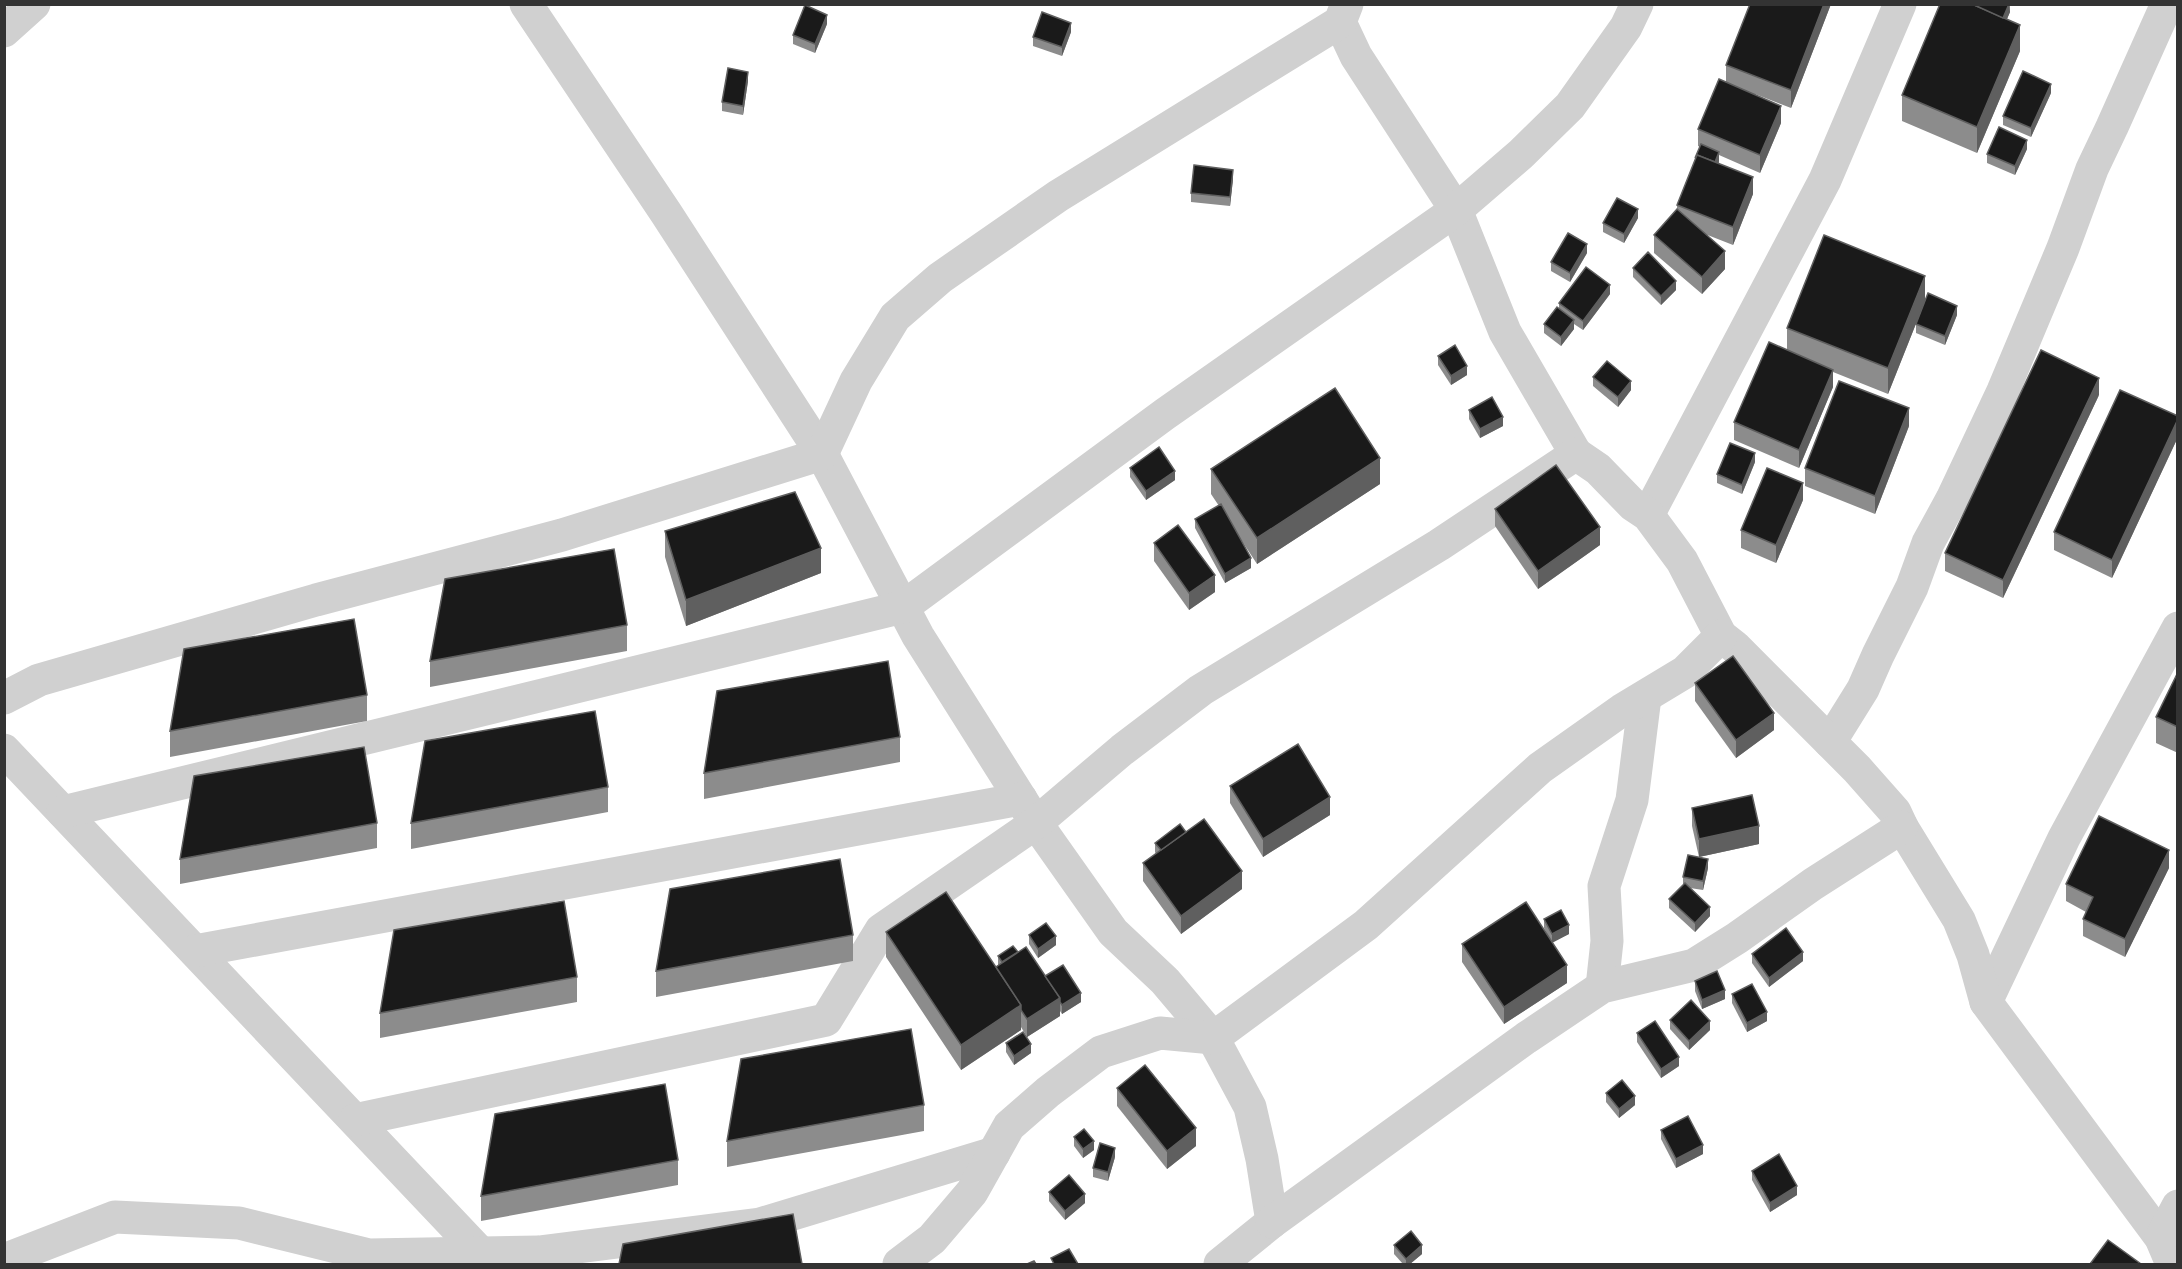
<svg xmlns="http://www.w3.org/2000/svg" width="2182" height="1269" font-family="'Work Sans',sans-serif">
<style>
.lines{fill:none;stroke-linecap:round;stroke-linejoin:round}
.street{stroke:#d0d0d0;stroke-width:33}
.wall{fill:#8c8c8c}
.shaded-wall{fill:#5f5f5f}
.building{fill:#1a1a1a;stroke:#5f5f5f;stroke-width:1.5}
</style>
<rect width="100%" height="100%" fill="#fff"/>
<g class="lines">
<g class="street">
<path d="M526,4L666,213L822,454L918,636L1036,823L1113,932L1165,981L1213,1038L1250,1107L1262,1159L1272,1222L1220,1264"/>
<path d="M1340,22L1356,56L1456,210L1505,332L1576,454"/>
<path d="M4,31L34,4"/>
<path d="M1648,515L1825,180L1900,4"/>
<path d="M4,698L39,680L316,600L562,535L822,454L856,381L895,317L940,278L1058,196L1340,22L1347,4"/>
<path d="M1830,742L1863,689L1878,655L1912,587L1928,543L1952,499L2003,391L2063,248L2092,169L2112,127L2167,4"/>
<path d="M4,750L490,1263"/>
<path d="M63,812L903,607L1165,414L1456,210L1521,154L1570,106L1626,27L1637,4"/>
<path d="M195,951L1021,799"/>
<path d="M1602,987L1607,941L1604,886L1632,800L1645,697"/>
<path d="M1986,1002L2064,838L2178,628"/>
<path d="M355,1120L826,1020L881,930L1036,823L1122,750L1201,690L1439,545L1576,454L1598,469L1633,505L1648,515L1682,561L1721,636L1735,647L1857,769L1895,812L1902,827L1959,920L1973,955L1986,1002L2161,1238L2172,1264"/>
<path d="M1272,1222L1526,1038L1602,987L1694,965L1737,938L1813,884L1902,827"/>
<path d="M2161,1238L2178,1206"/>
<path d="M4,1260L115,1217L239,1223L369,1255L539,1252L760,1224L994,1153"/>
<path d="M899,1264L932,1239L972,1192L1009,1126L1048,1092L1101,1052L1160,1033L1213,1038L1366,925L1540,768L1622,710L1685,672L1721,636"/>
</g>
</g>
<g class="wall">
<path d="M1750,4H1831L1791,108L1755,94L1781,123L1760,173L1719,155V163L1753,194L1733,245L1705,234L1725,269L1702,294L1654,253V235L1677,209V205L1700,147L1698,146V129L1726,82V65Z"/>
<path d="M2010,4V12L2007,19L2020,51L1977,153L1902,121V95Z"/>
<path d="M827,24L815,53L793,44V35Z"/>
<path d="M1071,32L1062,56L1033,46V37Z"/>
<path d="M748,81L743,115L722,111V102Z"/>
<path d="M2051,93L2031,137L2003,125V116Z"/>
<path d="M2027,149L2015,175L1987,163V154Z"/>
<path d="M1233,179L1230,206L1191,202V193Z"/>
<path d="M1638,218L1624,243L1603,232V223Z"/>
<path d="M1587,253L1570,282L1551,271V262Z"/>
<path d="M1633,268L1676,290L1661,305L1633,277Z"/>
<path d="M1610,294L1583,330L1574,324V329L1561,346L1544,333V324L1559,309V303Z"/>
<path d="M1925,301L1888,394L1833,372V387L1799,468L1734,440V422L1787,350V328Z"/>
<path d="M1957,315L1945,345L1916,333V324Z"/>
<path d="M1438,356L1467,375L1451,385L1438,365Z"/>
<path d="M1593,377L1631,390L1618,407L1593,386Z"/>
<path d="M2099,395L2003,598L1945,571V553Z"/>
<path d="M1469,410L1503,426L1480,438L1469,419Z"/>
<path d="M2178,416V437L2112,578L2054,550V532Z"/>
<path d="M1909,426L1875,514L1805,486V468Z"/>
<path d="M1755,462L1742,494L1717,483V474Z"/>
<path d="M1130,468L1175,480L1146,500L1130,477Z"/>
<path d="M1211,469L1380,484L1257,564L1238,535L1251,568L1225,583L1195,528V519L1219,506L1211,494Z"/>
<path d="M1803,500L1776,563L1741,548V530Z"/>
<path d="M1495,509L1600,545L1538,589L1495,526Z"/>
<path d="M665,531L821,573L686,626L665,557Z"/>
<path d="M1154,543L1215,592L1189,610L1154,561Z"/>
<path d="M627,625V651L430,687V661Z"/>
<path d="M2178,672V753L2156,743V717Z"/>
<path d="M1695,683L1774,730L1736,758L1695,701Z"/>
<path d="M367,695V721L170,757V731Z"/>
<path d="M900,737V762L704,799V773Z"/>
<path d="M1230,786L1330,815L1263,857L1230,803Z"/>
<path d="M608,787V812L411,849V823Z"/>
<path d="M1692,808L1759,844L1699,857L1692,826Z"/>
<path d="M377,823V848L180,884V859Z"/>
<path d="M1186,832L1242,889L1181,934L1143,881V863L1156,854L1155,852V843Z"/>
<path d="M1708,868L1703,890L1690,888L1710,916L1695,932L1669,908V899L1683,885V877Z"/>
<path d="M2169,868L2125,957L2083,936V919L2086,912L2066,901V884Z"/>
<path d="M1544,919L1569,934L1552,942L1567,983L1504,1024L1462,962V944L1548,936L1544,928Z"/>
<path d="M886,932L996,967L998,965V956L1018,952L1045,976L1081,1002L1062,1014L1060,1011V1016L1027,1037L1021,1027V1030L961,1070L886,957Z"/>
<path d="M853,935V961L656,997V971Z"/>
<path d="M1029,935L1056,945L1038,958L1029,944Z"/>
<path d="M1752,954L1803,961L1769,987L1752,963Z"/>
<path d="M577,977V1002L380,1038V1013Z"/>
<path d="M1695,981L1725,999L1702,1009L1695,991Z"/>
<path d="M1732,994L1767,1021L1747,1032L1732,1003Z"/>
<path d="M1670,1020L1710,1030L1689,1050L1670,1029Z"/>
<path d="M1637,1033L1679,1066L1661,1078L1637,1042Z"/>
<path d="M1006,1043L1031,1053L1014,1065L1006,1052Z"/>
<path d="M1117,1088L1196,1146L1167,1169L1117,1106Z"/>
<path d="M1606,1093L1635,1105L1619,1118L1606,1102Z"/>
<path d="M924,1105V1131L727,1167V1141Z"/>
<path d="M1661,1130L1703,1154L1676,1168L1661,1139Z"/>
<path d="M1074,1137L1094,1150L1083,1158L1074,1146Z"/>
<path d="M1115,1157L1108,1181L1093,1177V1168Z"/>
<path d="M678,1160V1185L481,1221V1196Z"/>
<path d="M1752,1171L1797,1195L1770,1212L1752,1180Z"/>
<path d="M1049,1192L1085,1203L1065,1220L1049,1201Z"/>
<path d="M1394,1245L1422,1254L1410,1264H1403L1394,1254Z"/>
</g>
<g class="shaded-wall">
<path d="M1824,4H1831L1791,108V90Z"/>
<path d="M2009,4L2010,12L1999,37V28Z"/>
<path d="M827,15V24L815,53V44Z"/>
<path d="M1071,23V32L1062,56V47Z"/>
<path d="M2020,25V51L1977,153V127Z"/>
<path d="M748,72V81L743,115V106Z"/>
<path d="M2051,84V93L2031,137V128Z"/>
<path d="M1781,106V123L1760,173V155Z"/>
<path d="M2027,140V149L2015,175V166Z"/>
<path d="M1719,152V161L1714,176V166Z"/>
<path d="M1233,170V179L1230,206V197Z"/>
<path d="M1753,177V194L1733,245V227Z"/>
<path d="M1638,209V218L1624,243V234Z"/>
<path d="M1587,244V253L1570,282V273Z"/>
<path d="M1725,251V269L1702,294V277Z"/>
<path d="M1925,276V301L1888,394V368Z"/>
<path d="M1676,281V290L1661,305V296Z"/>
<path d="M1610,285V294L1583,330V321Z"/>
<path d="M1957,306V315L1945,345V336Z"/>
<path d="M1574,320V329L1561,346V337Z"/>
<path d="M1467,366V375L1451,385V376Z"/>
<path d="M1833,370V387L1799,468V450Z"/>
<path d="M2099,378V395L2003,598V580Z"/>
<path d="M1631,381V390L1618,407V397Z"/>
<path d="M1909,408V426L1875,514V496Z"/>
<path d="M1503,417V426L1480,438V429Z"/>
<path d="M2178,419V437L2112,578V560Z"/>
<path d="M1755,453V462L1742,494V485Z"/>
<path d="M1380,458V484L1257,564V538Z"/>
<path d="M1175,471V480L1146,500V491Z"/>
<path d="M1803,483V500L1776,563V545Z"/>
<path d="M1600,527V545L1538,589V571Z"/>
<path d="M821,548V573L686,626V600Z"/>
<path d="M1251,558V568L1225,583V574Z"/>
<path d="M1215,575V592L1189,610V593Z"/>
<path d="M1774,713V730L1736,758V740Z"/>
<path d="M1330,797V815L1263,857V839Z"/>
<path d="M1759,826V844L1699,857V839Z"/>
<path d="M2169,850V868L2125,957V939Z"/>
<path d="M1708,859V868L1703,890V881Z"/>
<path d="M1242,871V889L1181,934V916Z"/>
<path d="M1710,907V916L1695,932V923Z"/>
<path d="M1569,925V934L1552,943V934Z"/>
<path d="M1056,936V945L1038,958V949Z"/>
<path d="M1803,952V961L1769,987V978Z"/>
<path d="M1567,965V983L1504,1024V1007Z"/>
<path d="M1725,990V999L1702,1009V1000Z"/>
<path d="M1081,993V1002L1062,1014V1005Z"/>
<path d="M1060,998V1016L1027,1037V1019Z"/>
<path d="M1021,1005V1030L961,1070V1045Z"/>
<path d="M1767,1012V1021L1747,1032V1023Z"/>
<path d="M1710,1021V1030L1689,1050V1041Z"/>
<path d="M1031,1044V1053L1014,1065V1056Z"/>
<path d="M1679,1057V1066L1661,1078V1069Z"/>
<path d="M1635,1096V1105L1619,1118V1109Z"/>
<path d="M1196,1128V1146L1167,1169V1151Z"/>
<path d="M1094,1141V1150L1083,1158V1149Z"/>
<path d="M1703,1145V1154L1676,1168V1159Z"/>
<path d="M1115,1148V1157L1108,1181V1172Z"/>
<path d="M1797,1186V1195L1770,1212V1203Z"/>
<path d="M1085,1194V1203L1065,1220V1211Z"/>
<path d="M1422,1245V1254L1410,1264H1406V1259Z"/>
</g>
<g class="building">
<path d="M1750,4H1824L1791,90L1726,65Z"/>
<path d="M1940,4H1972L2020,25L1977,127L1902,95Z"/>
<path d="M1972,4H2009L2003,18Z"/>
<path d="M805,5L827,15L815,44L793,35Z"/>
<path d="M1042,12L1071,23L1062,47L1033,37Z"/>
<path d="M728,68L748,72L743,106L722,102Z"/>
<path d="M2023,71L2051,84L2031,128L2003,116Z"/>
<path d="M1719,79L1781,106L1760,155L1698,129Z"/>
<path d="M1999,127L2027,140L2015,166L1987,154Z"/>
<path d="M1701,144L1719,152L1715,162L1697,155L1695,158Z"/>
<path d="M1697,155L1753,177L1733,227L1677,205Z"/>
<path d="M1194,165L1233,170L1230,197L1191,193Z"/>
<path d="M1617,198L1638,209L1624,234L1603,223Z"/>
<path d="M1677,209L1725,251L1702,277L1654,235Z"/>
<path d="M1568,233L1587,244L1570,273L1551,262Z"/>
<path d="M1824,235L1925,276L1888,368L1787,328Z"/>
<path d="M1648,252L1676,281L1661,296L1633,268Z"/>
<path d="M1586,267L1610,285L1583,321L1559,303Z"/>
<path d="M1928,293L1957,306L1945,336L1916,324Z"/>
<path d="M1557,307L1574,320L1561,337L1544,324Z"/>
<path d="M1769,342L1833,370L1799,450L1734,422Z"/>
<path d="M1455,345L1467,366L1451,376L1438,356Z"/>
<path d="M2041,350L2099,378L2003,580L1945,553Z"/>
<path d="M1607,361L1631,381L1618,397L1593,377Z"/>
<path d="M1839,381L1909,408L1875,496L1805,468Z"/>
<path d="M1335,388L1380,458L1257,538L1211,469Z"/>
<path d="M2120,390L2178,416V419L2112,560L2054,532Z"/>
<path d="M1492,397L1503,417L1480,429L1469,410Z"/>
<path d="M1730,443L1755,453L1742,485L1717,474Z"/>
<path d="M1159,447L1175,471L1146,491L1130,468Z"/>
<path d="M1556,465L1600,527L1538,571L1495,509Z"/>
<path d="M1767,468L1803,483L1776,545L1741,530Z"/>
<path d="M795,492L821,548L686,600L665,531Z"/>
<path d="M1221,504L1251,558L1225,574L1195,519Z"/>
<path d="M1178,525L1215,575L1189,593L1154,543Z"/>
<path d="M614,549L627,625L430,661L445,579Z"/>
<path d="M354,619L367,695L170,731L184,649Z"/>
<path d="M1733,656L1774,713L1736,740L1695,683Z"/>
<path d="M888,661L900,737L704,773L717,691Z"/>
<path d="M2178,672V727L2156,717Z"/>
<path d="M595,711L608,787L411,823L425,741Z"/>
<path d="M1298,744L1330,797L1263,839L1230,786Z"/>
<path d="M364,747L377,823L180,859L194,776Z"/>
<path d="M1752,795L1759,826L1699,839L1692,808Z"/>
<path d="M2099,816L2169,850L2125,939L2083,919L2093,897L2066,884Z"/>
<path d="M1204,819L1242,871L1181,916L1143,863Z"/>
<path d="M1180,824L1186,832L1161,850L1155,843Z"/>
<path d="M1688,855L1708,859L1703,881L1683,877Z"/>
<path d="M840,859L853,935L656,971L670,889Z"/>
<path d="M1685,883L1710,907L1695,923L1669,899Z"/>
<path d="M946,892L1021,1005L961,1045L886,932Z"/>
<path d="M564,901L577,977L380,1013L394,930Z"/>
<path d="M1526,902L1567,965L1504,1007L1462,944Z"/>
<path d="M1561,910L1569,925L1552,934L1544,919Z"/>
<path d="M1046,923L1056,936L1038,949L1029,935Z"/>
<path d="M1786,928L1803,952L1769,978L1752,954Z"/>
<path d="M1013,946L1018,952L1002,962L998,956Z"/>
<path d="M1026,947L1060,998L1027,1019L1021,1010V1005L996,967Z"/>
<path d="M1063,965L1081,993L1062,1005L1060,1002V998L1045,976Z"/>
<path d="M1717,971L1725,990L1702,1000L1695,981Z"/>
<path d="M1752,984L1767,1012L1747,1023L1732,994Z"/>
<path d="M1691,1000L1710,1021L1689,1041L1670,1020Z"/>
<path d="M1655,1021L1679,1057L1661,1069L1637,1033Z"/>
<path d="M911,1029L924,1105L727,1141L741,1059Z"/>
<path d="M1023,1032L1031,1044L1014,1056L1006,1043Z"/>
<path d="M1145,1065L1196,1128L1167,1151L1117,1088Z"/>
<path d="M1622,1080L1635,1096L1619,1109L1606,1093Z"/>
<path d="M665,1084L678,1160L481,1196L495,1114Z"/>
<path d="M1688,1116L1703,1145L1676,1159L1661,1130Z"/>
<path d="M1084,1129L1094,1141L1083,1149L1074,1137Z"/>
<path d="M1100,1143L1115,1148L1108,1172L1093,1168Z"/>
<path d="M1779,1154L1797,1186L1770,1203L1752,1171Z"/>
<path d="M1069,1175L1085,1194L1065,1211L1049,1192Z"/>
<path d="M793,1214L802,1264H619L623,1244Z"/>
<path d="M1411,1231L1422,1245L1406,1259L1394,1245Z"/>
<path d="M2108,1240L2141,1264H2090Z"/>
<path d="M1069,1249L1078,1264H1054L1051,1258Z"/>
<path d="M1034,1261L1036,1264H1027Z"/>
</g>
<rect width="2182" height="1269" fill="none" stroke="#333333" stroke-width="12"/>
</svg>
